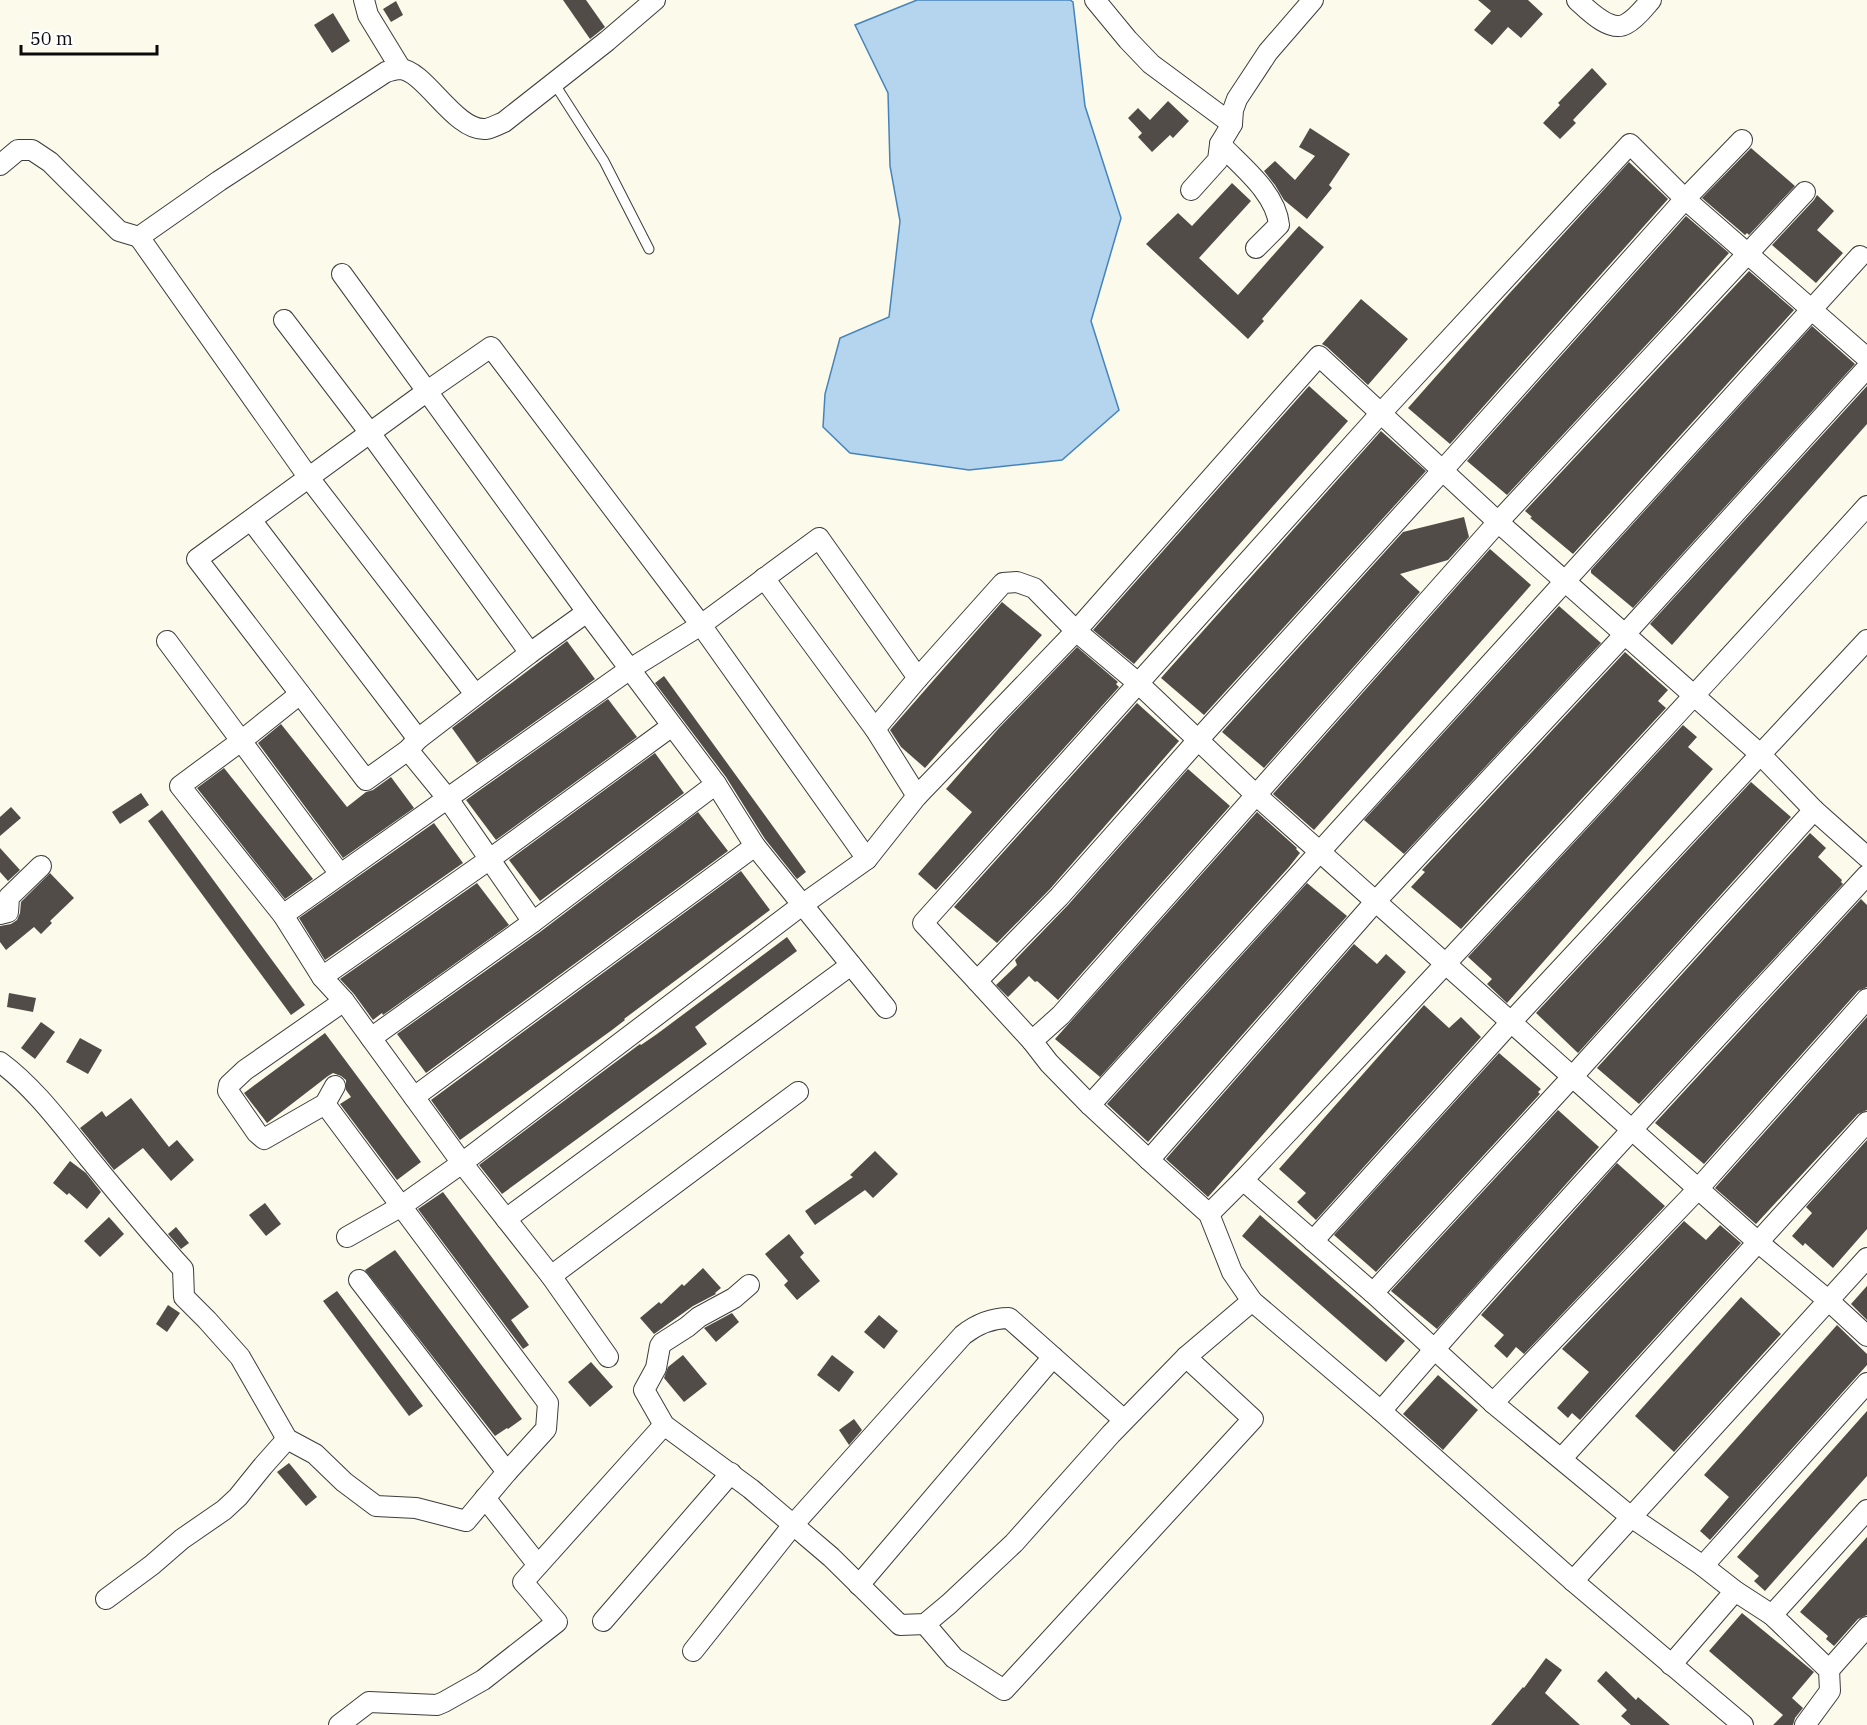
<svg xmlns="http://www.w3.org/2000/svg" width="1867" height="1725" font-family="'IBM Plex Serif',serif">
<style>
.water{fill:#b5d4ee;stroke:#4584bb;stroke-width:1.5}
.building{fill:#514c48}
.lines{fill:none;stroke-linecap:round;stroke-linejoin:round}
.service-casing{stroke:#3d3d3d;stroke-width:11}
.minor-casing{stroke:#3d3d3d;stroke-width:22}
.service{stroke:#fff;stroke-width:9}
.minor{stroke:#fff;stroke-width:20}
</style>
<rect width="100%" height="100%" fill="#fcfaea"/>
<path class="water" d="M917,0H1070L1073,2L1085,106L1121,218L1091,321L1119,410L1062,460L969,470L850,453L823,427L825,394L840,338L889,317L900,221L890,166L888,93L855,25Z"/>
<g class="building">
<path d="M563,0H586L605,27L590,39Z"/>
<path d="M1478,0H1528L1543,14L1521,38L1508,27L1492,45L1474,30L1491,11Z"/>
<path d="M396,1L403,15L391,22L383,9Z"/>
<path d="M333,13L350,41L332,53L314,25Z"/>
<path d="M1592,68L1607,84L1573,120L1576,123L1560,139L1543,123L1560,105L1558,103Z"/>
<path d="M1168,101L1189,121L1173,138L1170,135L1152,152L1138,137L1142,133L1128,118L1138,108L1150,120Z"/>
<path d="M1310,128L1350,154L1329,185L1332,188L1307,219L1284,200L1275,185L1264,171L1275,161L1295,180L1315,156L1299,147Z"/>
<path d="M1751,148L1795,186L1749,235L1747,233L1745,235L1702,198Z"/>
<path d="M1629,162L1668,199L1450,444L1408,408L1507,296Z"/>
<path d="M1232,183L1251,201L1199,258L1238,295L1299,226L1324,247L1262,319L1264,321L1248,339L1146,244L1178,213L1192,226Z"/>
<path d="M1817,195L1834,211L1817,230L1843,253L1816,283L1772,245L1814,200Z"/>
<path d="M1686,216L1729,253L1674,315L1507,495L1467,461Z"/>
<path d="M1749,271L1794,310L1573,554L1530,518L1532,517L1525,511Z"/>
<path d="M1361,299L1408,339L1368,385L1327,347L1322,344Z"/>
<path d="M1812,326L1855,364L1633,608L1591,573V570Z"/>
<path d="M1309,386L1348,421L1134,664L1093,630Z"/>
<path d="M1867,386V424L1672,645L1650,624Z"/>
<path d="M1381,431L1426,471L1204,715L1161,678Z"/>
<path d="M1464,517L1469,537L1448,560L1400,574L1420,592L1264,768L1222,732L1403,532Z"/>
<path d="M1490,549L1531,585L1314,830L1273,794Z"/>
<path d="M1002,602L1042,635L925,768L901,747L890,730Z"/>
<path d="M1559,606L1601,643L1404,854L1364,820Z"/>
<path d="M567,641L595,679L477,763L452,728Z"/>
<path d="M1077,647L1118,682L1116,684L1119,687L936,890L918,874L972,812L946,789L999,728Z"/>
<path d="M1625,652L1668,690L1658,701L1666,708L1461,929L1411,887L1425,872L1422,870Z"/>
<path d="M664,676L806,872L797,879L765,839L726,777L655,683Z"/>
<path d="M608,699L637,737L496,840L466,800Z"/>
<path d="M1137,703L1179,741L1050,889L997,943L954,907Z"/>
<path d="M281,724L347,807L366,792L373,790L391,777L414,808L343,858L258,743Z"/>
<path d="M1683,725L1697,737L1688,747L1713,769L1507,1003L1487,984L1492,979L1468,957Z"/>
<path d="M655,753L684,793L540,901L509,860Z"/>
<path d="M224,768L313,879L285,899L197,788Z"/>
<path d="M1188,769L1230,806L1058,1000L1037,981L1035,982L1029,976L1008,997L996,985L1017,965L1015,960L1068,905Z"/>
<path d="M1751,782L1791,817L1578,1053L1536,1013Z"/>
<path d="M141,793L149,805L120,824L112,812Z"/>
<path d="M11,807L21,818L0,836V817Z"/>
<path d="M162,810L305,1005L291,1015L148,821Z"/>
<path d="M698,812L728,851L426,1073L397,1034L540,932Z"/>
<path d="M1257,812L1297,848L1296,849L1300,853L1289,867L1100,1077L1055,1039Z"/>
<path d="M434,823L463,863L325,960L299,918Z"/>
<path d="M1810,833L1826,848L1818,857L1842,880L1841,882L1843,884L1639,1104L1597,1068Z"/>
<path d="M0,848L20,870L8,881L0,872Z"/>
<path d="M741,871L770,910L624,1019L625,1020L612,1030L460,1140L431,1100Z"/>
<path d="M50,873L74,898L50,921L52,923L41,934L34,927L6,950L0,942V926L11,924L17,920L20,913L21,902Z"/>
<path d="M477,883L509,925L383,1015L382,1013L373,1020L354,994L340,979Z"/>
<path d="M1307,883L1347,916L1148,1142L1107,1104Z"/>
<path d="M1861,899L1867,905V987L1858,991L1704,1164L1655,1123Z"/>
<path d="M787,937L797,951L695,1027L707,1044L502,1194L479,1165L605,1070L640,1044L641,1045L657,1034Z"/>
<path d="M1354,944L1377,964L1386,954L1406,972L1208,1197L1166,1159Z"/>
<path d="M9,993L36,998L33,1012L7,1007Z"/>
<path d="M1424,1005L1449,1028L1461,1017L1481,1037L1316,1220L1297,1202L1306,1193L1279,1169Z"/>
<path d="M1867,1017V1110L1858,1114L1756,1224L1715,1188Z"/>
<path d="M41,1022L55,1032L35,1059L21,1048Z"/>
<path d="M325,1033L421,1162L397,1180L340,1104L351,1097L346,1090V1080L341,1076L333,1073L328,1076L267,1123L244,1093Z"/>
<path d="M80,1038L102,1050L88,1074L66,1062Z"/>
<path d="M1499,1053L1541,1089L1538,1092L1540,1094L1376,1272L1334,1235Z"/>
<path d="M131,1098L169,1147L177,1140L194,1160L171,1181L143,1148L114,1170L80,1128L102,1111L106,1117Z"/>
<path d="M1558,1110L1599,1147L1437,1329L1391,1291Z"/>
<path d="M1867,1140V1229L1833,1268L1805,1243L1803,1246L1792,1236L1812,1213L1806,1207Z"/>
<path d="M875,1151L898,1174L873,1198L865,1190L815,1225L805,1211L853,1177L850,1175Z"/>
<path d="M70,1161L86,1173L101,1192L87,1209L69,1193L67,1195L53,1183Z"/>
<path d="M1617,1163L1665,1206L1524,1354L1516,1347L1507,1358L1494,1346L1504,1335L1481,1315Z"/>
<path d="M443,1192L529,1307L511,1320L529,1345L523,1349L418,1209Z"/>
<path d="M265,1203L281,1224L266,1236L249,1215Z"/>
<path d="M1260,1215L1405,1341L1386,1362L1242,1236Z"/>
<path d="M109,1217L124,1234L100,1257L84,1241Z"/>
<path d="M1684,1221L1706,1240L1720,1225L1741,1243L1580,1420L1572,1413L1568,1418L1557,1408L1589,1372L1562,1349Z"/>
<path d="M176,1227L189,1243L181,1249L168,1234Z"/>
<path d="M789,1234L804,1253L800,1257L820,1281L797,1300L784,1285L788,1281L765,1254Z"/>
<path d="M395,1250L522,1419L508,1429L507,1428L495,1436L365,1270Z"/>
<path d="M703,1268L721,1288L715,1293L716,1294L693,1306L654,1334L640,1318L659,1302L661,1304L682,1284L684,1286Z"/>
<path d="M1867,1286V1320L1851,1304Z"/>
<path d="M337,1291L423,1406L409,1416L323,1301Z"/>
<path d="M1741,1297L1781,1334L1674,1452L1635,1416Z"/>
<path d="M168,1305L180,1313L167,1332L156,1324Z"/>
<path d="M732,1313L739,1322L716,1342L704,1328Z"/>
<path d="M879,1315L898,1331L884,1349L864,1332Z"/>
<path d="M1837,1325L1867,1354V1365L1710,1540L1700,1531L1729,1497L1704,1475Z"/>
<path d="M683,1355L707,1384L684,1402L664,1378L668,1367Z"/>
<path d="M832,1355L854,1372L839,1392L817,1375Z"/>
<path d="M591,1362L613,1387L590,1407L568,1382Z"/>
<path d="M1438,1375L1478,1410L1443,1450L1403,1414Z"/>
<path d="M1867,1411V1476L1765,1591L1754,1581L1759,1576L1737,1557Z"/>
<path d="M854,1419L862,1430L849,1445L839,1430Z"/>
<path d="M289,1463L317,1497L306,1506L277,1472Z"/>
<path d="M1867,1537V1615L1858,1619L1834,1646L1826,1639L1828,1636L1800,1612Z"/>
<path d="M1742,1613L1814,1672L1792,1698L1803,1708L1795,1718L1793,1725H1773L1783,1715L1709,1651Z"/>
<path d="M1546,1658L1562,1670L1545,1693L1580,1725H1491L1523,1687L1524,1688Z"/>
<path d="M1606,1671L1636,1700L1638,1697L1670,1725H1631L1621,1716L1627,1710L1597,1681Z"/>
</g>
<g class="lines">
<g class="service-casing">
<path id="service" d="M554,83L604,161L649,249"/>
</g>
<g class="minor-casing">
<g id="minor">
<path d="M364,0L368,15L401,69"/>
<path d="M1095,0L1128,40L1151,64L1232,124"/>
<path d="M1577,0C1588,10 1610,33 1626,24C1636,19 1644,8 1651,0"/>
<path d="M1742,140L1685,199L1442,471L1198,740L1059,897L977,981L1032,1041L1061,1015L1498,522L1805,192"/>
<path d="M1220,144C1242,167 1276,193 1279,225L1256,248"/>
<path d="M0,165L18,150H32L50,162L119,231L139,237L219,181L386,72C390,71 395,69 400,69C425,70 455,132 486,129C492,128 499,124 504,122L607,41L655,0"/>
<path d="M1191,190L1218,160L1220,144L1232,124L1233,110L1237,99L1268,52L1313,0"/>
<path d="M139,237L309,478L475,694"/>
<path d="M342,274L587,612L716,784L755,846L886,1008"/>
<path d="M284,320L370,433L530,653"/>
<path d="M251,520L418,739"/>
<path d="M764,578L875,729"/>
<path d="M587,612L530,653L418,739L408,750L366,780L197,559L426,392L491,347L701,625L867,859"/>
<path d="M167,641L340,874"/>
<path d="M300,694L241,741L180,786L283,915L322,977L344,1001L462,1163L551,1276L608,1357"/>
<path d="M408,750L448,799L533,922"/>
<path d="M917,796L875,729L918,678L1003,583L1017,582L1034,588L1076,631L1138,683L1256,795L1759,1243L1829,1301L1867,1336"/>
<path d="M0,914L8,912L9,897L41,866"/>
<path d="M283,915L630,669L701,625L819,538L918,678"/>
<path d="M322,977L490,859L672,726"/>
<path d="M977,981L923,923L1381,413L1630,144L1685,199L1867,358"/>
<path d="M371,1038L533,922L716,784"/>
<path d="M1032,1041L1049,1063L1090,1105L1149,1160L1209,1214L1232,1272L1252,1301L1381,1411L1573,1581L1743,1725"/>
<path d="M0,1062C34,1087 61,1124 88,1157C119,1195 150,1233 183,1269L184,1297L207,1320L240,1357L287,1439L315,1454L344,1482L376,1506L416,1508L466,1521L507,1472L546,1429L548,1403L325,1104"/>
<path d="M335,1086L325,1104L264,1139L257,1133L228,1091L229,1085L245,1070L344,1001"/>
<path d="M414,1097L755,846"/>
<path d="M1090,1105L1860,256"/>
<path d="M1149,1160L1375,902L1626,633L1867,368"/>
<path d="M1243,1180L1373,1293L1493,1403L1631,1517L1703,1566"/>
<path d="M1209,1214L1243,1180C1453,957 1661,733 1867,506"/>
<path d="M506,1219L851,965"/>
<path d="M347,1237L400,1207L462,1163L802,905L867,859L917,796L1076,631L1319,356L1498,522L1760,754L1814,810L1867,857"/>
<path d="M1313,1241L1511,1022L1867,640"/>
<path d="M551,1276L798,1092"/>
<path d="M359,1280L507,1472"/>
<path d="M749,1285L734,1298L699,1317L687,1327L662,1343L660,1346L656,1368L644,1390L664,1425L751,1489L831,1557L900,1625L925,1624L949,1604L1014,1543L1111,1434L1186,1357L1252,1301"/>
<path d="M1373,1293L1573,1076L1814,810"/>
<path d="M1493,1403L1698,1189L1867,999"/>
<path d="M1381,1411C1538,1228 1704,1052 1867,875"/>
<path d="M1562,1458L1867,1122"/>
<path d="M485,1498L538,1565"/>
<path d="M1573,1581L1867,1258"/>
<path d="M859,1585L1053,1357"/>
<path d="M106,1599L152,1565L182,1539L224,1510L238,1497L263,1466L287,1439"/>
<path d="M1772,1615L1867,1510"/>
<path d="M603,1621L731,1473"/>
<path d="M925,1624L954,1658L1004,1690L1253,1419L1186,1357"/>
<path d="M693,1651L793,1525L963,1335C977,1324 991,1318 1009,1318L1124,1420"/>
<path d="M1671,1665L1735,1591"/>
<path d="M1829,1670L1867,1627"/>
<path d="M339,1725L369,1702L437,1705L444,1702L483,1680L557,1622L523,1582L664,1425"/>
<path d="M1805,1725L1830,1691L1829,1670L1772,1615L1735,1591L1703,1566L1867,1383"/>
</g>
</g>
<use href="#service" class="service"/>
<use href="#minor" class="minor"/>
</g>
<path d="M21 45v9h136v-9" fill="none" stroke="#0a0a0a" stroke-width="3"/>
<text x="30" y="45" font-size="18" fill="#0a0a0a" stroke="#ffffff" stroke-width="4.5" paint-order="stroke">50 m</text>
</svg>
